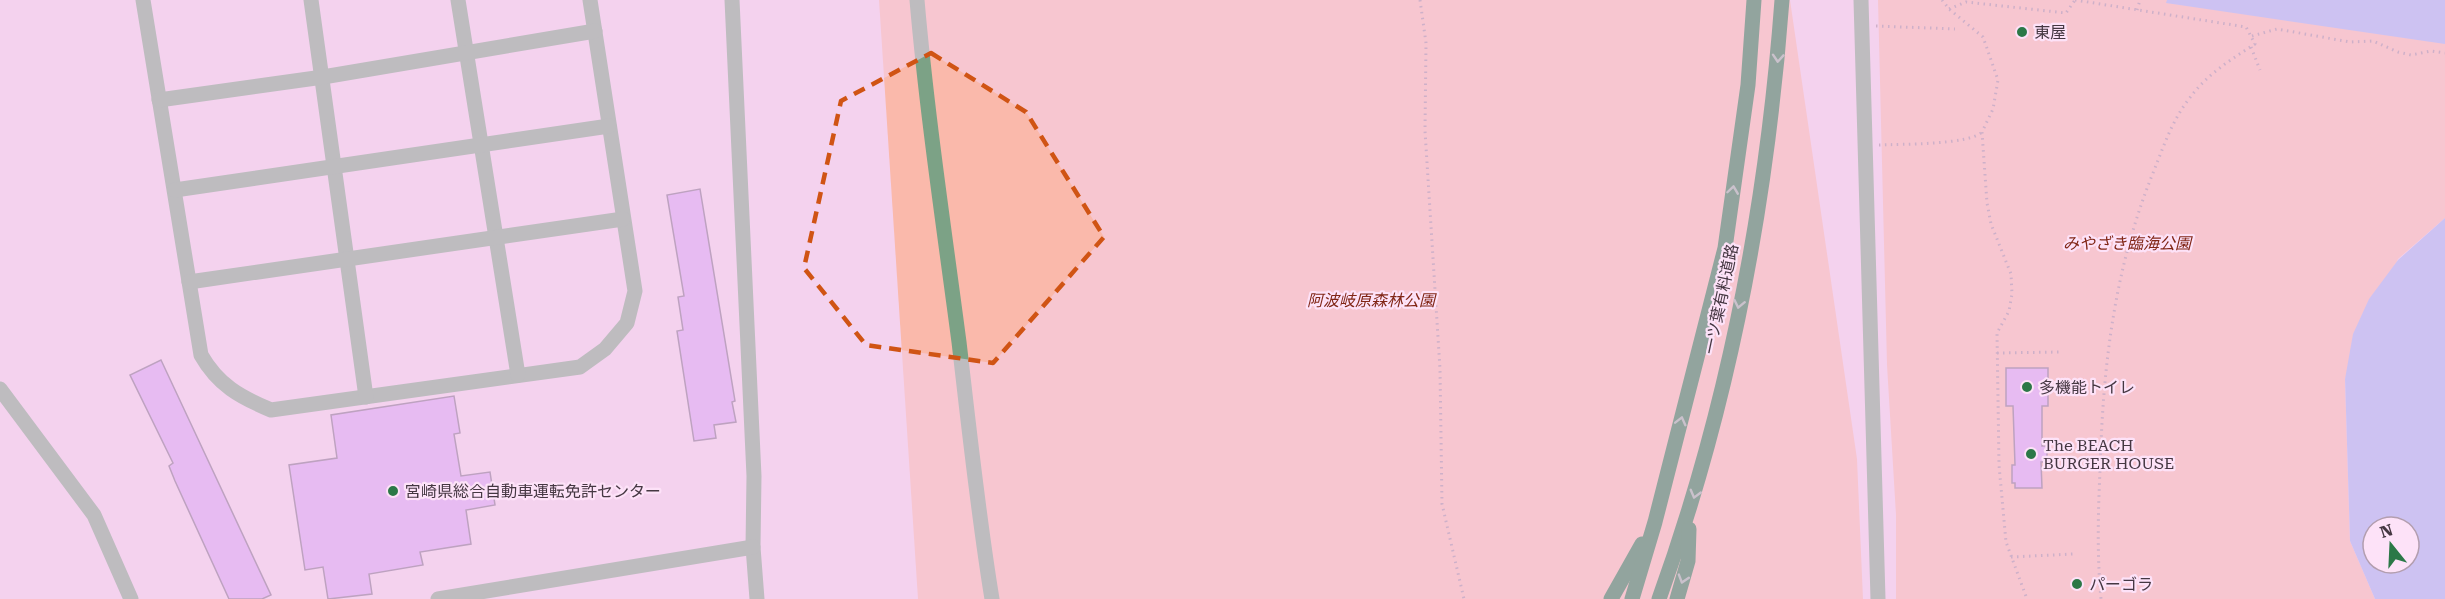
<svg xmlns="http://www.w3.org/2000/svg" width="2445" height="599" font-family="'Roboto Serif','Noto Sans JP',serif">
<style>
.green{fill:#fab9ab}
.water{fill:#9eb0f7;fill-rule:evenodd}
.building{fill:#d7a1f6;stroke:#7c6988;stroke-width:1.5}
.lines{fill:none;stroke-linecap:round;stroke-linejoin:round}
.path{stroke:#a0889b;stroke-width:3;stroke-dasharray:1.5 4.5;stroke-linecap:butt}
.minor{stroke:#7ca286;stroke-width:15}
.major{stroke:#1c6e3c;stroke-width:15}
.oneway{stroke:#98aea3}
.marked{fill:none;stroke:#d05414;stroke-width:4.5;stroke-dasharray:12 8;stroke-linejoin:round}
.poi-dot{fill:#2b7847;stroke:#fde2f8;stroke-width:2}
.labels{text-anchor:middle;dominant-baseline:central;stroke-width:4.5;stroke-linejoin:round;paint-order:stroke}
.poi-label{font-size:16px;fill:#453742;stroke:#fde2f8;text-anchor:start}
.park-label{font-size:16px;font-style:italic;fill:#812616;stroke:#fde2f8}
.street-label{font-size:16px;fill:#453742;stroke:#fde2f8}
</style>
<rect width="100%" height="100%" fill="#f4d2ee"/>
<g class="green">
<path d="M879,0H1790L1857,459L1863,599H918Z"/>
<path d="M1878,0H2445V218L2398,259L2345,379L2350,541L2375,599H1896V515L1887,365Z"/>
</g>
<g class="water">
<path d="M2167,0H2445V44L2166,3Z"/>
<path d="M2445,218V599H2375L2350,541L2345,379L2353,334L2369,299L2398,260ZM2373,527H2409V563H2373Z"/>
</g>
<g class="building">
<path d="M700,189L735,401L732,402L736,422L714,425L716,438L694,441L677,331L683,330L678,297L684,296L667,195Z"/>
<path d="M161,360L271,595L262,599H229L175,481L169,466L173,463L130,375Z"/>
<path d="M2006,368H2048V406H2042V446H2047V462H2041L2042,488H2015V483H2012V465H2015L2013,406H2006Z"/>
<path d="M454,396L460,433L454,434L461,476L490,472L495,505L466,510L471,544L420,552L423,565L369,574L372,594L328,599L323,567L305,570L289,465L337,458L331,415Z"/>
</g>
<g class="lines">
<g class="path">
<path d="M1420,0L1426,43L1425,131L1440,369L1442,504L1464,599"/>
<path d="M1942,0L1949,9L1983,37L1998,80L1993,109L1982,132L1987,203L1991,224L2011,274L2012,294L2009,311L1997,333L1999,465L2006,542L2027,599"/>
<path d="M2075,0L2246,27L2255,44C2230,60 2206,75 2189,99C2173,119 2164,145 2155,168C2114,268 2103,364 2100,471C2098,514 2097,556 2101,599"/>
<path d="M1949,9L1966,2L2066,13L2075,0"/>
<path d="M2137,10L2140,0"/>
<path d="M1876,26L1955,29"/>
<path d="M2252,36L2277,29L2350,42L2373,41L2398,52L2411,55L2431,51L2445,53"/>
<path d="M2251,47L2260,70"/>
<path d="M1879,145C1900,144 1969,145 1982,132"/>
<path d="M1997,353L2059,352"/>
<path d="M2011,557L2073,554"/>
</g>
<g class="minor">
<path d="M143,0L201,355C218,385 240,397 271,410L580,367L605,349L627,323L635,291L590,0"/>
<path d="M311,0L366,397"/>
<path d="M458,0L518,375"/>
<path d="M732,0L754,476L753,547L757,599"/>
<path d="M917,0C927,115 944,228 959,342C969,428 978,514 992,599"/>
<path d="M1861,0L1878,599"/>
<path d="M159,100L323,77L595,31"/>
<path d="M175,190L609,126"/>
<path d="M189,282L623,219"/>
<path d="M0,389L94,515L131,599"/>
<path d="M438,599L753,547"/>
</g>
<g class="major">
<path d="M1611,599L1642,544"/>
<path d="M1632,599L1655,522L1725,248L1748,85L1754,0"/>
<path d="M1659,599C1728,408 1767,202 1782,0"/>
<path d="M1677,599L1688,561L1689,529"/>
</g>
</g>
<defs><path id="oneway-chevron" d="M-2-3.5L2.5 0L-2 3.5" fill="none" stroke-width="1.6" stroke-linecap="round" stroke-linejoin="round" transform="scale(1.5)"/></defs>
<g class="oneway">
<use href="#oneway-chevron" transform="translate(1778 58) rotate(94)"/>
<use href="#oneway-chevron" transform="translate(1733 190) rotate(-82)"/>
<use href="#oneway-chevron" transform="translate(1739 304) rotate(102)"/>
<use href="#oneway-chevron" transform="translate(1681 421) rotate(-76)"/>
<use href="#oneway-chevron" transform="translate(1695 494) rotate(105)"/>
<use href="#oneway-chevron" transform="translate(1683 579) rotate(107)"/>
</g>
<path d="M0 0H2445V599H0ZM931,53L1026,112L1104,237L993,363L866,345L804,268L841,101Z" fill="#f4d2ee" fill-opacity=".55" fill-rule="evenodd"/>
<path class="marked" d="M931,53L1026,112L1104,237L993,363L866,345L804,268L841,101Z"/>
<g class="poi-dot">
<circle cx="2022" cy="32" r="6"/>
<circle cx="2027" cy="387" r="6"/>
<circle cx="2031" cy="454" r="6"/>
<circle cx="393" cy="491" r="6"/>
<circle cx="2077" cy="584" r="6"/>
</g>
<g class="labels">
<g class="poi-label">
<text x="2034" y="32">東屋</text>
<text x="2039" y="387">多機能トイレ</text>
<text x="2043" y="445">The BEACH<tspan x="2043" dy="18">BURGER HOUSE</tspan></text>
<text x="405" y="491">宮崎県総合自動車運転免許センター</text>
<text x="2089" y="584">パーゴラ</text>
</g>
<g class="park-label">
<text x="2127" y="243">みやざき臨海公園</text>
<text x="1371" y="300">阿波岐原森林公園</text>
</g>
<g class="street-label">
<text transform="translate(1721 299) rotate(-78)">一ツ葉有料道路</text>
</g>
</g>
<g transform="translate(2391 545) rotate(342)"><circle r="28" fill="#fde2f8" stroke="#b39eaf" stroke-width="1.5"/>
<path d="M0-4.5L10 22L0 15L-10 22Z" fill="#2b7847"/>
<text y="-9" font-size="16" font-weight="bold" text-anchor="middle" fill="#453742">N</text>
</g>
</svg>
